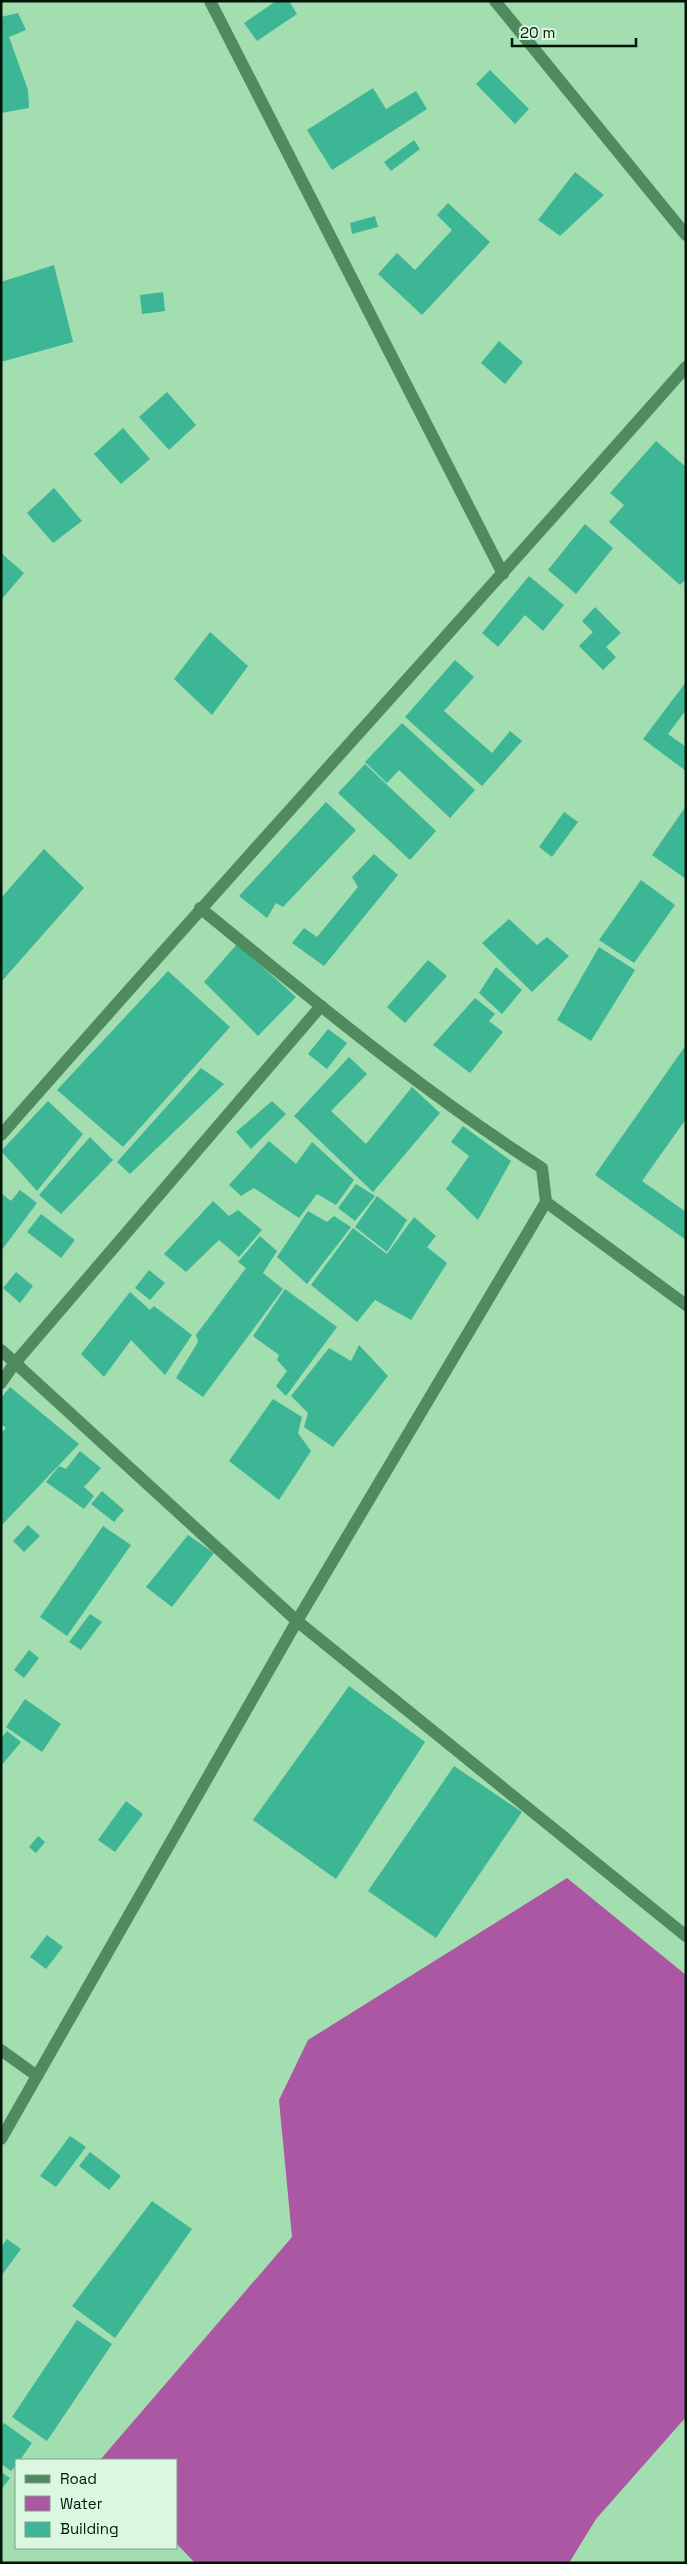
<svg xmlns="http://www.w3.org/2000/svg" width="687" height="2564" font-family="'Space Grotesk',sans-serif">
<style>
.water{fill:#ac57a4}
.building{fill:#3cb694}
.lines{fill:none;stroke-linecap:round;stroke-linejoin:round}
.minor{stroke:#4f8b5f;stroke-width:12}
</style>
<rect width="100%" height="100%" fill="#a3deb0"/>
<path class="water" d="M567,1878L686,1975V2417L596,2519L569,2563H195L176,2543V2460H100L292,2237L279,2100L308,2040Z"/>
<g class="building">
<path d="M276,1H289L297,14L257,41L244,23Z"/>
<path d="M18,13L26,30L9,37L28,90L29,108L1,113V17Z"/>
<path d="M490,70L529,109L515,124L476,84Z"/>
<path d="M373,88L386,109L416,91L427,109L332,170L307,130Z"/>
<path d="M414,140L420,149L391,171L384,162Z"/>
<path d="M575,172L604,195L560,236L538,220Z"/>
<path d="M448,203L490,242L422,315L378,274L397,253L415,270L452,230L437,215Z"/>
<path d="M375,216L378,227L352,234L350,223Z"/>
<path d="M54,265L73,342L1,362V282Z"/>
<path d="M163,292L165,311L142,314L140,295Z"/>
<path d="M499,341L523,362L505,384L481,363Z"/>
<path d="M167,392L196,425L169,450L139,417Z"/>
<path d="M123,428L150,459L121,484L94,454Z"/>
<path d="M656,441L686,467V579L680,585L609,522L624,505L610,493Z"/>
<path d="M54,488L82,521L53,543L27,513Z"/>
<path d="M585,524L613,548L576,594L548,570Z"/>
<path d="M1,553L24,573L1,600Z"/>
<path d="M529,576L564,605L543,631L525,615L498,647L482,633Z"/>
<path d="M595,607L621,633L606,647L616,657L603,670L579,646L593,632L582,621Z"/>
<path d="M210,632L248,666L212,715L174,679Z"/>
<path d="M455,660L474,677L444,711L492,753L510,731L522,741L482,786L405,717Z"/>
<path d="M686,682V710L668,734L686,747V771L643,739Z"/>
<path d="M402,723L475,790L450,818L399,770L387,783L365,762Z"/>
<path d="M365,764L436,831L410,860L338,793Z"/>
<path d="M326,802L356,830L283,907L276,903L267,918L239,896Z"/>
<path d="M686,806V879L652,855Z"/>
<path d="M564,812L578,822L552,857L539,847Z"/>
<path d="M44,849L84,888L1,982V898Z"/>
<path d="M374,854L398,875L324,966L292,943L304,928L317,937L358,887L352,877Z"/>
<path d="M641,880L675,905L634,963L599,940Z"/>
<path d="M509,919L537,945L547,937L569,956L532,992L482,943Z"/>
<path d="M237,944L296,997L258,1036L204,982Z"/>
<path d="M599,947L635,970L591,1041L557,1020Z"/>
<path d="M428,960L447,976L405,1023L387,1007Z"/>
<path d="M496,967L522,990L502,1014L479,993Z"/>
<path d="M168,971L230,1027L123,1147L57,1090Z"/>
<path d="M475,998L495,1014L489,1021L503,1032L470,1073L433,1045Z"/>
<path d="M328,1029L347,1043L327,1069L308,1054Z"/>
<path d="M686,1045V1119L642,1181L686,1212V1240L595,1175Z"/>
<path d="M349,1057L367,1074L331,1111L366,1144L412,1087L440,1113L373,1192L294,1116Z"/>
<path d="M201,1068L224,1084L130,1174L117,1162Z"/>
<path d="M48,1101L83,1134L37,1191L1,1151Z"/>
<path d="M272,1101L286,1114L251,1149L236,1132Z"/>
<path d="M463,1126L511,1161L478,1220L446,1189L469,1156L451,1142Z"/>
<path d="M90,1137L113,1160L61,1214L39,1195Z"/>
<path d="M269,1141L296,1164L312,1142L354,1180L336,1205L317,1194L299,1218L254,1188L241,1196L229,1185Z"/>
<path d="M356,1184L375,1196L355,1221L338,1208Z"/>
<path d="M20,1190L37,1203L1,1251V1193L11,1201Z"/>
<path d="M377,1196L407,1220L387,1252L355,1227Z"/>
<path d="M213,1201L229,1216L238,1210L262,1230L239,1257L219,1240L186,1272L164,1254Z"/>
<path d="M308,1211L327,1222L334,1216L351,1227L307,1284L277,1257Z"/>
<path d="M41,1214L75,1240L61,1258L27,1232Z"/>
<path d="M414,1217L436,1236L427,1247L447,1263L411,1320L375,1300L357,1322L311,1285L353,1228L387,1254Z"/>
<path d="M260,1236L277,1251L263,1273L283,1289L203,1397L176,1378L198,1342L196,1335L246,1268L238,1262Z"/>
<path d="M149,1270L165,1283L150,1300L135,1288Z"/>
<path d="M16,1272L33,1286L20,1303L3,1288Z"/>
<path d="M285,1289L337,1327L286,1396L276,1386L287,1371L277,1360L279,1355L253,1336Z"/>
<path d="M130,1292L150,1310L154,1306L192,1335L165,1375L131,1340L104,1377L81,1354Z"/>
<path d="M359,1345L388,1376L333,1447L304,1427L308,1413L291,1396L329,1348L351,1361Z"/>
<path d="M10,1387L79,1444L1,1526V1433L6,1428L1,1424V1398Z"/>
<path d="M273,1399L302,1417L298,1433L311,1451L279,1500L229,1461Z"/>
<path d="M80,1451L101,1468L84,1487L94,1496L84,1509L46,1482L59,1466L66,1469Z"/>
<path d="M102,1491L124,1510L114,1522L91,1504Z"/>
<path d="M28,1525L40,1536L24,1552L13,1541Z"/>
<path d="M103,1526L131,1545L67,1636L40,1617Z"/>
<path d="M188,1535L214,1553L172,1607L146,1587Z"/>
<path d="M90,1614L102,1622L81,1650L69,1642Z"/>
<path d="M29,1650L39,1658L24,1678L14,1670Z"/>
<path d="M349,1686L425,1742L336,1879L253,1820Z"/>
<path d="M25,1699L61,1724L42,1752L6,1727Z"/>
<path d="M7,1731L21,1742L1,1766V1738Z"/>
<path d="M454,1766L522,1812L436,1938L368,1891Z"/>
<path d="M126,1801L143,1814L115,1852L98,1840Z"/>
<path d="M38,1836L45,1842L36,1853L29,1847Z"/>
<path d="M47,1935L63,1947L46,1969L30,1957Z"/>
<path d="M70,2136L86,2147L56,2187L40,2176Z"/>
<path d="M90,2152L121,2176L109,2190L79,2166Z"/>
<path d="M152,2201L192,2229L115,2338L72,2306Z"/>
<path d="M7,2239L21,2249L1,2276V2247Z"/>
<path d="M77,2320L112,2344L47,2441L12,2417Z"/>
<path d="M4,2423L32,2443L20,2460H16V2465L11,2471L1,2464V2427Z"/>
<path d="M1,2472L10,2478L1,2490Z"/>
</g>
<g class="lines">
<g class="minor">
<path d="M210,1L503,574"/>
<path d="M495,1L686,235"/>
<path d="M1,1135C227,877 459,624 686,367"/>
<path d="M546,1202L686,1305"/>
<path d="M1,1350L297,1621L686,1936"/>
<path d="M1,1383L14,1364L321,1006"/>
<path d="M1,2050L37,2076"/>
<path d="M1,2139L297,1621L546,1202L542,1168C421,1091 311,998 200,908"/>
</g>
</g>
<rect width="687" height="2564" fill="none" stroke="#011607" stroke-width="5"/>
<rect x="15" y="2459" width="162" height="90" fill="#daf7df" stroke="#839d89"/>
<rect x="25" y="2475" width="25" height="8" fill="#4f8b5f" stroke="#839d89"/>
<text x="60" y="2484" font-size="15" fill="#011607">Road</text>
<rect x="25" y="2496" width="25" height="15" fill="#ac57a4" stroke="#839d89"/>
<text x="60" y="2509" font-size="15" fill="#011607">Water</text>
<rect x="25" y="2522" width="25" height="15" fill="#3cb694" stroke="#839d89"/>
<text x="60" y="2534" font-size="15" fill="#011607">Building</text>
<path d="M512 38v8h124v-8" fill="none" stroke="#011607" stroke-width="2.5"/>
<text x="520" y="38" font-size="15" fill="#011607" stroke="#daf7df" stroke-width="4" paint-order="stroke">20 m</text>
</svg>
